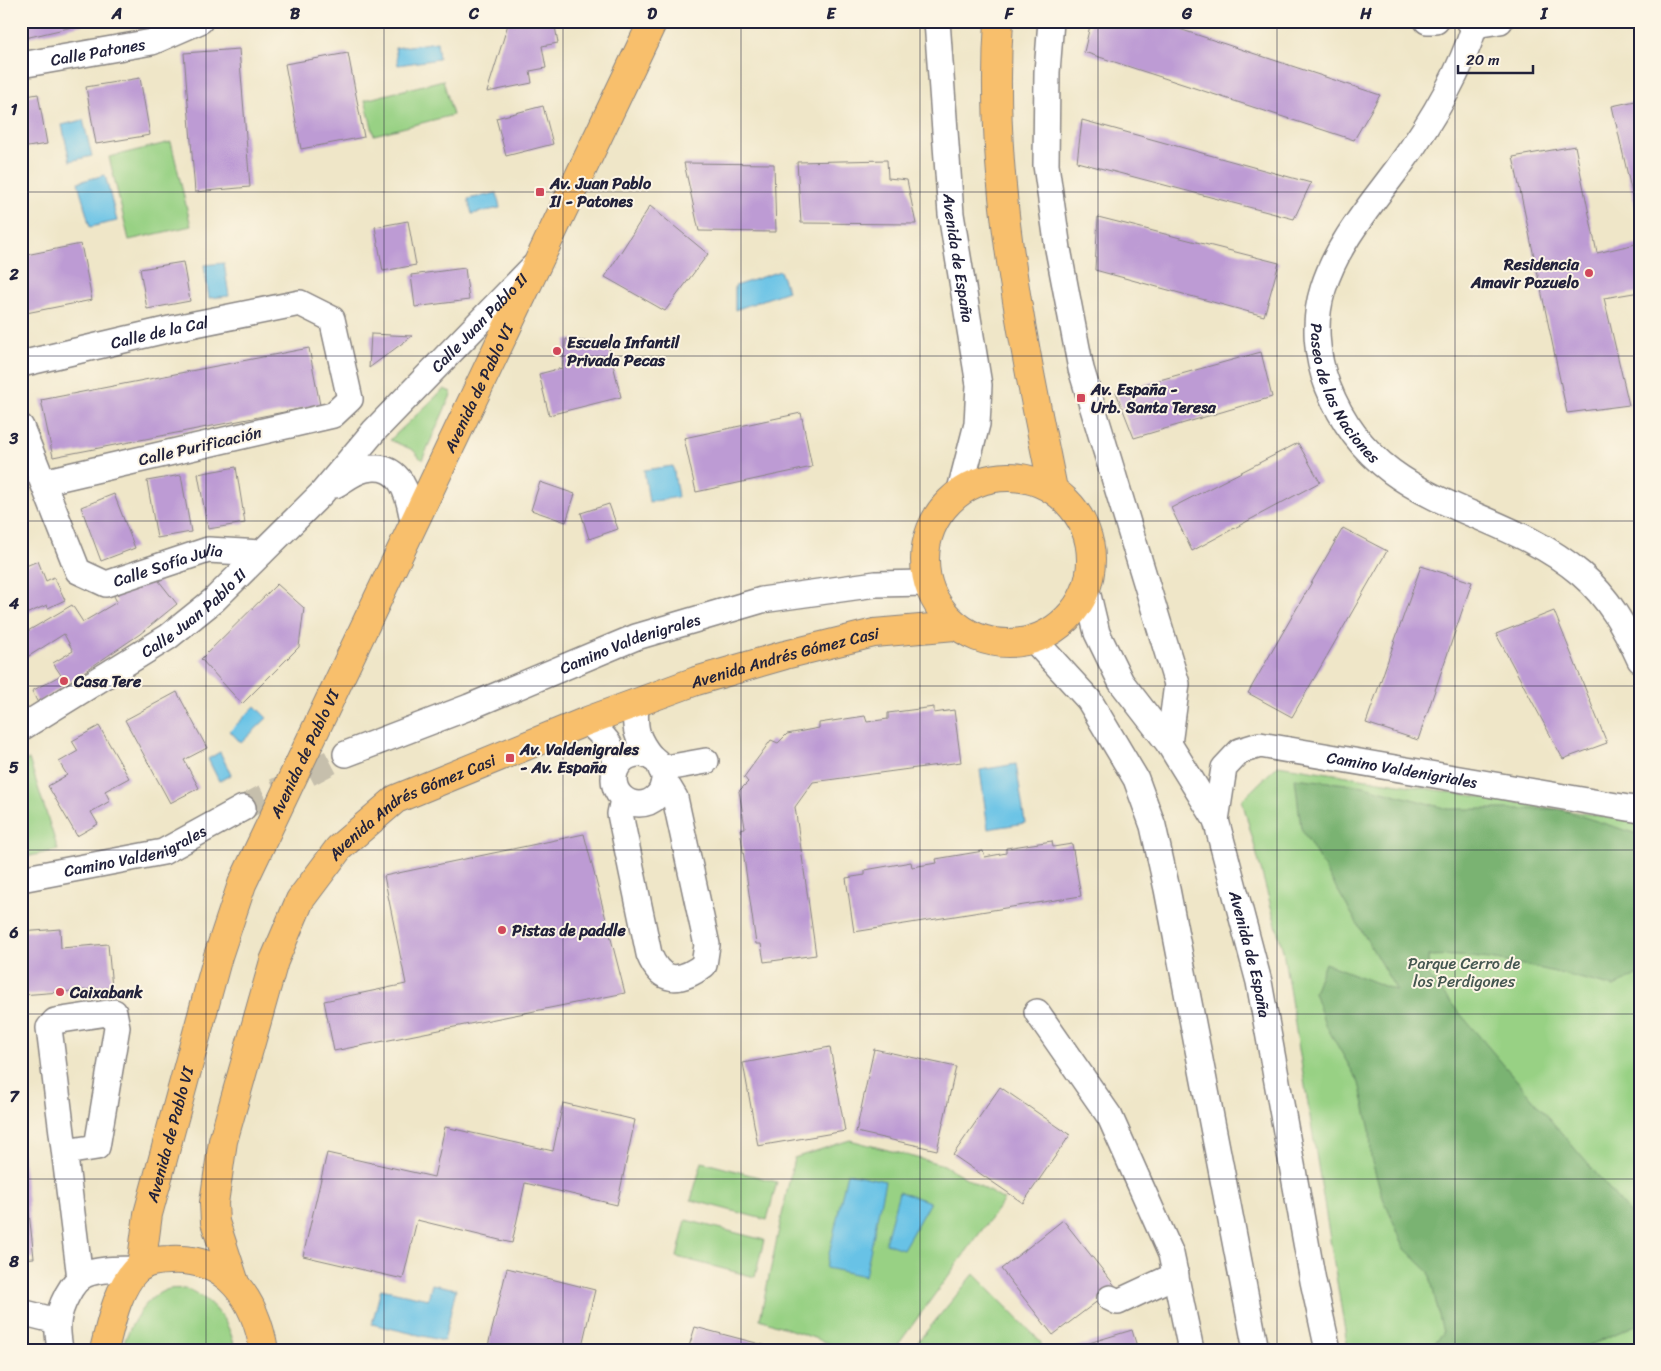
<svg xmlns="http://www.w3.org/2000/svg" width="1661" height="1371" font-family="Sriracha,sans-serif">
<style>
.green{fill:#98d184;stroke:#5d7a60}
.forest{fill:#7ab372;stroke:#4e6a56}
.water{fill:#68c2e6;stroke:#457290}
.building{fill:#bd9bd4}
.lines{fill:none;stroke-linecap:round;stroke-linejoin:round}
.minor-tunnel{stroke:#c6bfac;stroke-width:25;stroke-dasharray:25 12;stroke-linecap:butt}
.minor-casing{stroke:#888482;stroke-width:28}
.major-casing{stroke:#888482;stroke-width:30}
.minor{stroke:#fff;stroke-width:25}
.major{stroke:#f8bf6c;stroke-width:28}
.grid{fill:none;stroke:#22223b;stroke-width:1;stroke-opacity:0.55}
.poi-dot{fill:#d1495b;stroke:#fcf5e5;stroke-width:2}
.labels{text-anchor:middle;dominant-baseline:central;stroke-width:4;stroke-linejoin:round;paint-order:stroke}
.street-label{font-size:16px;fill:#22223b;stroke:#fcf5e5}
.poi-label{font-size:16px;font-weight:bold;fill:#22223b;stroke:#fcf5e5;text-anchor:start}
.park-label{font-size:16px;fill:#455751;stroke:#fcf5e5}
.neatline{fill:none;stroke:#22223b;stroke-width:2}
.grid-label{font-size:16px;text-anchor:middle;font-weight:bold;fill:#22223b}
</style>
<rect width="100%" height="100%" fill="#fcf5e5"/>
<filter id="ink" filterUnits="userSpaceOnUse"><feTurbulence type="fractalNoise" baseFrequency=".02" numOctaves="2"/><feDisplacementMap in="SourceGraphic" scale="10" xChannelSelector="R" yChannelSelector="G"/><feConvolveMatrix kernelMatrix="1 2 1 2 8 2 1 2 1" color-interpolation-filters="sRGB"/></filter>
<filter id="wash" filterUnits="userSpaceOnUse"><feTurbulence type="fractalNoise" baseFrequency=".0096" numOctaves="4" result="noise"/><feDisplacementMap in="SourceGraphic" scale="20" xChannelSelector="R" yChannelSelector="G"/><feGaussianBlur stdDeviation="1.12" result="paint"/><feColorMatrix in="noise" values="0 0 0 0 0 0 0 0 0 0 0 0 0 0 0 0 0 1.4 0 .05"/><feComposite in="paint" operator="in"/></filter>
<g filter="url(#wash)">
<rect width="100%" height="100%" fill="#efe6c8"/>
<g class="green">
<path d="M443,80L453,115L374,135L365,100Z"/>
<path d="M171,142L191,226L129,240L109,157Z"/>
<path d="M444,389L451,392V395L422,460L413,450L390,440Z"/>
<path d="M29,759L58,850L21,858V763Z"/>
<path d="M1278,765L1640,822V1343L1627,1350H1348L1283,951L1242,800Z"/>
<path d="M850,1140L944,1165L1004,1200L894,1350H848L760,1319L794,1158Z"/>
<path d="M702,1162L777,1182L767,1220L691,1200Z"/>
<path d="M686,1220L764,1240L755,1277L677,1257Z"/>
<path d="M974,1274L1040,1341L1043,1350H911Z"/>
<path d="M185,1288C212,1299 230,1320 235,1350H121C129,1328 144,1296 169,1289C174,1288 180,1289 185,1288Z"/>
</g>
<path class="forest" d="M1295,778L1364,786L1448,809H1559L1640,835V973L1614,987C1555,972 1490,953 1428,956L1429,977L1633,1217L1640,1248V1323L1579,1350H1428L1443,1333L1429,1272L1405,1249L1383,1198L1371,1159L1370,1130L1359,1083L1325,1024L1314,992L1325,963L1397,991L1301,828Z"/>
<g class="water">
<path d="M437,42L439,59L398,65L395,48Z"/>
<path d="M83,120L92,156L70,161L62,125Z"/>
<path d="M105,175L117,221L90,227L78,182Z"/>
<path d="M497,193L500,208L472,214L468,199Z"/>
<path d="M224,263L229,296L209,298L204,265Z"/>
<path d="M780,271L788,291L735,310V286Z"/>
<path d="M673,466L678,497L649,502L644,470Z"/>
<path d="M255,706L267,718L241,743L230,731Z"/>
<path d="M220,752L231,775L219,781L208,759Z"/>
<path d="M1016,764L1025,823L988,829L980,770Z"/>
<path d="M847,1173L885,1181L865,1276L826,1268Z"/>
<path d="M899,1192L930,1202L903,1249L885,1243Z"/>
<path d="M432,1284L456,1289L444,1341L372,1324L381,1289L428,1299Z"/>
</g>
<g id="blocks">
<g class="building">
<path d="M21,21H94V22L21,39Z"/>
<path d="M509,21H554L558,43L542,46L546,68L530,71L532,83L487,92Z"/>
<path d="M1091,21H1155L1380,95L1354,140L1084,52Z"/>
<path d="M239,49L250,187L195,192L184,53Z"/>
<path d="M348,53L364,137L301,149L285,64Z"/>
<path d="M140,78L150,135L96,144L86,87Z"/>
<path d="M38,94L47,144L21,148V97Z"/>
<path d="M1640,100V224H1639L1612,106Z"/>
<path d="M543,106L553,144L506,156L496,118Z"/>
<path d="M1082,120L1311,183L1294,219L1077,162Z"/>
<path d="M1575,146L1597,253L1640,243V292L1604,298L1629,405L1567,413L1513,157Z"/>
<path d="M887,160L888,178L907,180L916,224L801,223L797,162Z"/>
<path d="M684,163L774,164L776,232L699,231Z"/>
<path d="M650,206L708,254L665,311L605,277Z"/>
<path d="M1098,217L1279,263L1264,316L1095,270Z"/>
<path d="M408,221L416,265L383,271L375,227Z"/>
<path d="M81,244L92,300L21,314V256Z"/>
<path d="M183,262L190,301L147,309L140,269Z"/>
<path d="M465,268L469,300L415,307L411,275Z"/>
<path d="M371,334L412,336L369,368Z"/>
<path d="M566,339L608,344L621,397L549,415L539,374L562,368Z"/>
<path d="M309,348L320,405L53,457L41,400Z"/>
<path d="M1261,352L1272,397L1134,438L1116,392Z"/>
<path d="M801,413L812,467L696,492L684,438Z"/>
<path d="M1298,443L1320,482L1192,551L1171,508Z"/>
<path d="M236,467L245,523L208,529L198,474Z"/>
<path d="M181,475L191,532L157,538L147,481Z"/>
<path d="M540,482L575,494L566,522L531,510Z"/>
<path d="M114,494L135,548L101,561L81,507Z"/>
<path d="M609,504L618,529L589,539L581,513Z"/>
<path d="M1343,528L1387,551L1292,717L1248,693Z"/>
<path d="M38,561L46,581L54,577L65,600L48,608L47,605L21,616V568Z"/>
<path d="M1421,566L1472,582L1418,740L1366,723Z"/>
<path d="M155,576L177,604L140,634L38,703L32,691L61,675L53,663L73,651L64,634L21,661V635L72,605L83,622L117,602L112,592L125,587L126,591Z"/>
<path d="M277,584L304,608L299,647L242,704L201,659Z"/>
<path d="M1554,611L1607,743L1563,759L1496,634Z"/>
<path d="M177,692L207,748L184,760L199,788L170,803L125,720Z"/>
<path d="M934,707V713L954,710L961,762L813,782L795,807L816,955L764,962L761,944H756L740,829L745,828L739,791L748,782L744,777L771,740L778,743L787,734L819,728V723L865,716L867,722L888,719V713Z"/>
<path d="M99,726L129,778L105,791L110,801L91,812L98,824L77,836L48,786L67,775L59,762L78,751L72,741Z"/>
<path d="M584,834L625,993L334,1051L324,1001L406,984L384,876Z"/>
<path d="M1052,841L1053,847L1072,844L1081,896L854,932L846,878L865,875V870L911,862L912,867L937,863L936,859L983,851L985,857L1006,853V848Z"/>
<path d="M60,929L61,948L108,944L112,988L21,995V932Z"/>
<path d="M830,1047L845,1131L758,1146L743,1063Z"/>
<path d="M874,1049L956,1067L937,1150L856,1132Z"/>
<path d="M1000,1087L1070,1135L1023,1203L953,1155Z"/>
<path d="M563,1103L635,1120L617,1205L525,1183L512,1243L417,1220L403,1279L303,1256L327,1153L434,1177L445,1127L553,1151Z"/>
<path d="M21,1140L34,1258L21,1259Z"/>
<path d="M1063,1220L1116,1287L1053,1335L1001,1269Z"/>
<path d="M507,1268L595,1290L581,1350H487Z"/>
<path d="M695,1327L779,1349V1350H688Z"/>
<path d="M1132,1330L1138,1350H1069V1349Z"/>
</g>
</g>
</g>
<g filter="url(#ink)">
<use href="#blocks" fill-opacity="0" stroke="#888482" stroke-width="1"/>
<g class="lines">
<path class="minor-tunnel" d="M243,808L346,754"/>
<g class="minor-casing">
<g id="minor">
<path id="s1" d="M937,21L951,214L979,385L977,424L960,490"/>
<path d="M1051,21L1047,72L1046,165L1058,249L1081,369L1177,684L1169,744"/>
<path d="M1427,21H1436"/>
<path d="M1469,21L1475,25L1500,21"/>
<path id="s2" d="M1475,25C1459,77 1430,124 1398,168C1370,206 1337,243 1323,289C1313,321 1316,356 1328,387C1377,512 1495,501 1581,574C1609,598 1625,627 1640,660"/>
<path id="s3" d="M21,65L152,42L200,21"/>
<path id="s4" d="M21,364L170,329L300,303L332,319L350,399L333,415L43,482"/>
<path id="s5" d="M21,427L78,571L106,584L208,550L261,553"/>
<path d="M335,485C344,480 355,471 366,469C402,462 409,496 413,522"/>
<path id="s6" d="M1087,591L1097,633L1121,682L1169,744L1216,820L1259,982L1313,1281L1328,1350"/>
<path d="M1034,640L1089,700L1136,779L1153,826L1167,889L1256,1350"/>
<path d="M636,703C634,728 636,739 652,758"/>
<path d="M587,721C605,738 615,744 615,771"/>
<path id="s7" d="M21,728L168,637L214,600L322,493L374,431L533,267"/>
<path id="s8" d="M346,754L469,707L636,637L762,600L876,584L926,583"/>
<circle cx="639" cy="779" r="25"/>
<path d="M661,769L706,761"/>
<path d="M623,799L620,814L649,954C661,984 680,983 704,965L707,945L675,798L669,788L663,785"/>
<path id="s9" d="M1216,820L1224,768L1240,751L1260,745L1640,810"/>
<path id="s10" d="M21,879L163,852L243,808"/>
<path d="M1037,1012L1110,1117L1171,1254L1191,1350"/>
<path d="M65,1152L97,1147L117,1027L114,1012L55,1021L49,1028L80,1278"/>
<path d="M1110,1298L1118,1302L1176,1275"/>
<path d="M21,1312L57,1321"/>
<path d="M60,1350C59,1341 57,1332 58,1323C59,1308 72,1279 87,1274C102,1268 121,1270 137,1269"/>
</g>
</g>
<g class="major-casing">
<g id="major">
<path d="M999,21C988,178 1022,336 1053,489"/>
<circle cx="1008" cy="560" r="83"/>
<path id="s11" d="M141,1267L148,1214L218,956L242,884L653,21"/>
<path id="s12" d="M235,1283L215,1222L214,1203L223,1141L274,961L300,900L339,848L396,799L587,721L696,681L785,655L874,633L955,626"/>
<path d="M104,1350C111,1323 117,1289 137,1269C145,1262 160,1260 170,1260C227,1257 255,1298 264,1350"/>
</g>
</g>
<use href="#minor" class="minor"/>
<use href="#major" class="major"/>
</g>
</g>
<path class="grid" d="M206,21V1350M384,21V1350M563,21V1350M741,21V1350M920,21V1350M1098,21V1350M1277,21V1350M1455,21V1350M21,192H1640M21,356H1640M21,521H1640M21,686H1640M21,850H1640M21,1014H1640M21,1179H1640"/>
<g class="poi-dot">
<rect x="535" y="187" width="10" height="10" rx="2.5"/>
<circle cx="1589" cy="273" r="5"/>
<circle cx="557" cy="351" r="5"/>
<rect x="1076" y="393" width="10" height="10" rx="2.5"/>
<circle cx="64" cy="681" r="5"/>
<rect x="505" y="753" width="10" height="10" rx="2.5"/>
<circle cx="502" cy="930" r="5"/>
<circle cx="60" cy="992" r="5"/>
</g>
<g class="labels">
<g class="street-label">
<text stroke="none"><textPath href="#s3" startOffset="78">Calle Patones</textPath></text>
<text stroke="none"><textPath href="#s1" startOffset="238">Avenida de España</textPath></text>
<text stroke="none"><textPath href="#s7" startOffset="616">Calle Juan Pablo II</textPath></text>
<text stroke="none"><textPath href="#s4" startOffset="142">Calle de la Cal</textPath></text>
<text stroke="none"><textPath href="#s11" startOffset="946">Avenida de Pablo VI</textPath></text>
<text stroke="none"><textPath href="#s2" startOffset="418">Paseo de las Naciones</textPath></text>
<text transform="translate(200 446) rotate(-13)">Calle Purificación</text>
<text stroke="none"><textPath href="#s5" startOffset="251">Calle Sofía Julia</textPath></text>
<text stroke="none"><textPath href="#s7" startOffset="208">Calle Juan Pablo II</textPath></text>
<text stroke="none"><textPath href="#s8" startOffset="305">Camino Valdenigrales</textPath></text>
<text stroke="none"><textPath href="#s12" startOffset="954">Avenida Andrés Gómez Casi</textPath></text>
<text stroke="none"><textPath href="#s11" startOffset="541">Avenida de Pablo VI</textPath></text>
<text stroke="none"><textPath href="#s9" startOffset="241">Camino Valdenigriales</textPath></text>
<text stroke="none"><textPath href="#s12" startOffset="549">Avenida Andrés Gómez Casi</textPath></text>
<text stroke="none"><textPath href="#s10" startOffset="118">Camino Valdenigrales</textPath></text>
<text stroke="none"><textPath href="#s6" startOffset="404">Avenida de España</textPath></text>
<text stroke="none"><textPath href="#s11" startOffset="136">Avenida de Pablo VI</textPath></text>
</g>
<g class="poi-label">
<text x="550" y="183">Av. Juan Pablo<tspan x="550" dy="18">II - Patones</tspan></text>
<text x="1579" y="264" text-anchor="end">Residencia<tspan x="1579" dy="18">Amavir Pozuelo</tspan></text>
<text x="567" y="342">Escuela Infantil<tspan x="567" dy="18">Privada Pecas</tspan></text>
<text x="1091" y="389">Av. España -<tspan x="1091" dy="18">Urb. Santa Teresa</tspan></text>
<text x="74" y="681">Casa Tere</text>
<text x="520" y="749">Av. Valdenigrales<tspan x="520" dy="18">- Av. España</tspan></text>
<text x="512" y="930">Pistas de paddle</text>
<text x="70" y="992">Caixabank</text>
</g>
<g class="park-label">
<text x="1464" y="963">Parque Cerro de<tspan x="1464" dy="18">los Perdigones</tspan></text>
</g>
</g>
<rect width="1661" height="1371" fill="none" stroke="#fcf5e5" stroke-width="55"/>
<path d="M1458 65v8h75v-8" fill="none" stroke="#22223b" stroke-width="2.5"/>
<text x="1466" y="65" font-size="15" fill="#22223b" stroke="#fcf5e5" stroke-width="4" paint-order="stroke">20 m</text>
<rect x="28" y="28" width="1606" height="1316" class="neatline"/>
<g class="grid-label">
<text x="117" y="19">A</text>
<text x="295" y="19">B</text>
<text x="474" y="19">C</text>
<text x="652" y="19">D</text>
<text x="831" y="19">E</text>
<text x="1009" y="19">F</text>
<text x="1187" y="19">G</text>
<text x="1366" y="19">H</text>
<text x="1544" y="19">I</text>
<text x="14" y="115">1</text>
<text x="14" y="280">2</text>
<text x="14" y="444">3</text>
<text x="14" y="609">4</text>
<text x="14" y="773">5</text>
<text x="14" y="938">6</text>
<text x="14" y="1102">7</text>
<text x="14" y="1267">8</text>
</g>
</svg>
